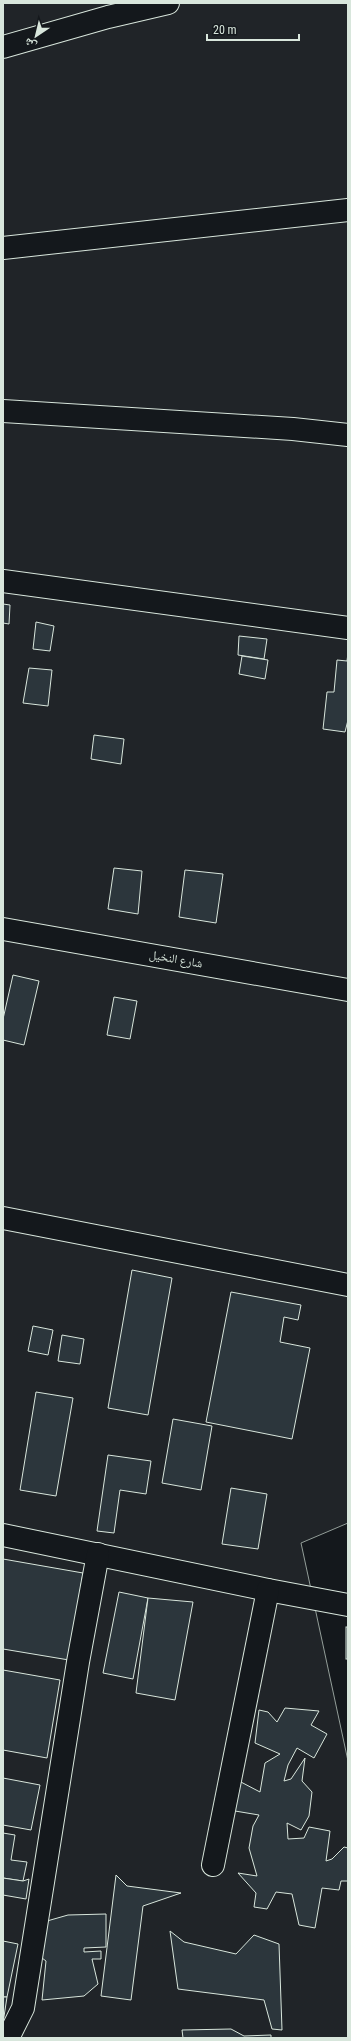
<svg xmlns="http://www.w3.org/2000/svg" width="351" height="2041" font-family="'Roboto Condensed','Noto Naskh Arabic',sans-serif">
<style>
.green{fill:#202428;stroke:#939e99}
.building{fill:#2c363c;stroke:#d8e6dc}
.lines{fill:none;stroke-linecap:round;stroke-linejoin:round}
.minor-casing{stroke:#d8e6dc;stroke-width:24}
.minor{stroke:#14181c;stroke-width:22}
.labels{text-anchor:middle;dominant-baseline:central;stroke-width:3;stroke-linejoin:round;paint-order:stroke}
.street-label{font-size:12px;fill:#d8e6dc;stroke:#14181c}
</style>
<rect width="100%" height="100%" fill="#14181c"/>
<path class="green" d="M3,3H348V1523L301,1543L348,1761V2038H3Z"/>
<g class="building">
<path d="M3,604L10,605L9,624L3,623Z"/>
<path d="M36,622L54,626L50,651L33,649Z"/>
<path d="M239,636L267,639L264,659L238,655Z"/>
<path d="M348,653V720L345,732L323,729L327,692H334L337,660L347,661Z"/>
<path d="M242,656L268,660L265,679L239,674Z"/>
<path d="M29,668L52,670L48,706L23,703Z"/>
<path d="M94,735L124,739L121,764L91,759Z"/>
<path d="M114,868L142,871L138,914L108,909Z"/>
<path d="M185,870L223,874L216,923L179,917Z"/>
<path d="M13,975L39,981L24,1045L3,1040V1019Z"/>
<path d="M114,997L137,1001L130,1039L107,1035Z"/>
<path d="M132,1270L172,1278L148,1415L108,1408Z"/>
<path d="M231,1292L301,1305L298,1320L284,1317L280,1342L310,1348L292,1439L206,1422Z"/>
<path d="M33,1326L53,1330L48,1355L28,1351Z"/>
<path d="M62,1335L84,1339L80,1364L58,1361Z"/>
<path d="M36,1392L73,1398L56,1496L20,1490Z"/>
<path d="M173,1419L212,1426L201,1490L162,1483Z"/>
<path d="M108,1455L151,1461L146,1494L120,1490L114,1533L97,1531Z"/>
<path d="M231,1488L267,1494L258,1549L222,1544Z"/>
<path d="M3,1559L83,1573L69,1660L3,1649Z"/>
<path d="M119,1592L148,1598L133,1679L103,1673Z"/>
<path d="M148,1598L193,1602L175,1700L136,1693Z"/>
<rect x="346" y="1627" width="2" height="32"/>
<path d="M3,1670L60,1680L47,1758L3,1750Z"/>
<path d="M285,1708L319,1711L311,1725L327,1734L314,1758L297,1748L288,1765L284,1781L291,1779L305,1758L302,1781L312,1792L309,1816L301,1830L287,1823L288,1839L304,1838L309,1827L330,1831L326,1861L332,1859L344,1847L348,1848V1881H341L339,1890L322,1888L315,1928L299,1925L292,1894L276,1892L267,1909L254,1907L256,1893L238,1873L257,1876L249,1848L253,1826L259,1815L235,1811L239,1781L260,1792L265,1763L280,1754L255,1743L259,1710L268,1712L277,1722Z"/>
<path d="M3,1778L40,1785L31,1830L3,1825Z"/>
<path d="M3,1833L15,1835L11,1860L27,1862L23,1881L3,1878Z"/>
<path d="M116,1875L127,1886L181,1893L143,1906L131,2000L101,1996Z"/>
<path d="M3,1878L23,1881L29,1879L26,1899L3,1895Z"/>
<path d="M106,1914V1947L84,1948V1952L101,1951V1959H92L98,1984L84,1996L42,2000L46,1961L38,1955L47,1921L68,1915Z"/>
<path d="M170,1931L184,1942L236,1954L254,1935L279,1944L282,2030L272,2029L264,2000L178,1989Z"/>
<path d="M3,1941L18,1944L7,1997H3Z"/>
<path d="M3,1997H7L3,2023Z"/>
<path d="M231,2029L244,2036L271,2035V2038H183L182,2030Z"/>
</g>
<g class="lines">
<g class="minor-casing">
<g id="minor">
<path d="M3,47L108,17L168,3"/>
<path d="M3,248L348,210"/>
<path d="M3,411L293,429L348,435"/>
<path d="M3,581L348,628"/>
<path d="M3,929L348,990"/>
<path d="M3,1218L348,1285"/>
<path d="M3,1535L268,1590L348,1605"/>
<path d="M213,1865L268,1590"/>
<path d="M8,2038L23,2008L78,1662L98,1554"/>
</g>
</g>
<use href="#minor" class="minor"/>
</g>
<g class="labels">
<g class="street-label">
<text transform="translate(176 959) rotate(10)">شارع النخيل</text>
</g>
</g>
<rect width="351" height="2041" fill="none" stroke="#d8e6dc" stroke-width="8"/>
<g transform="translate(36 36) rotate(215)" stroke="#14181c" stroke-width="3" paint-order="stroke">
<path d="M0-3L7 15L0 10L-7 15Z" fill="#d8e6dc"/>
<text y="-6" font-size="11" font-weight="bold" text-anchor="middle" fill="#d8e6dc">ش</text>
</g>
<path d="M207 34v6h92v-6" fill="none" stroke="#d8e6dc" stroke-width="2"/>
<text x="213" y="34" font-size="12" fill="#d8e6dc" stroke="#14181c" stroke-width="3" paint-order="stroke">20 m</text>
</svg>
